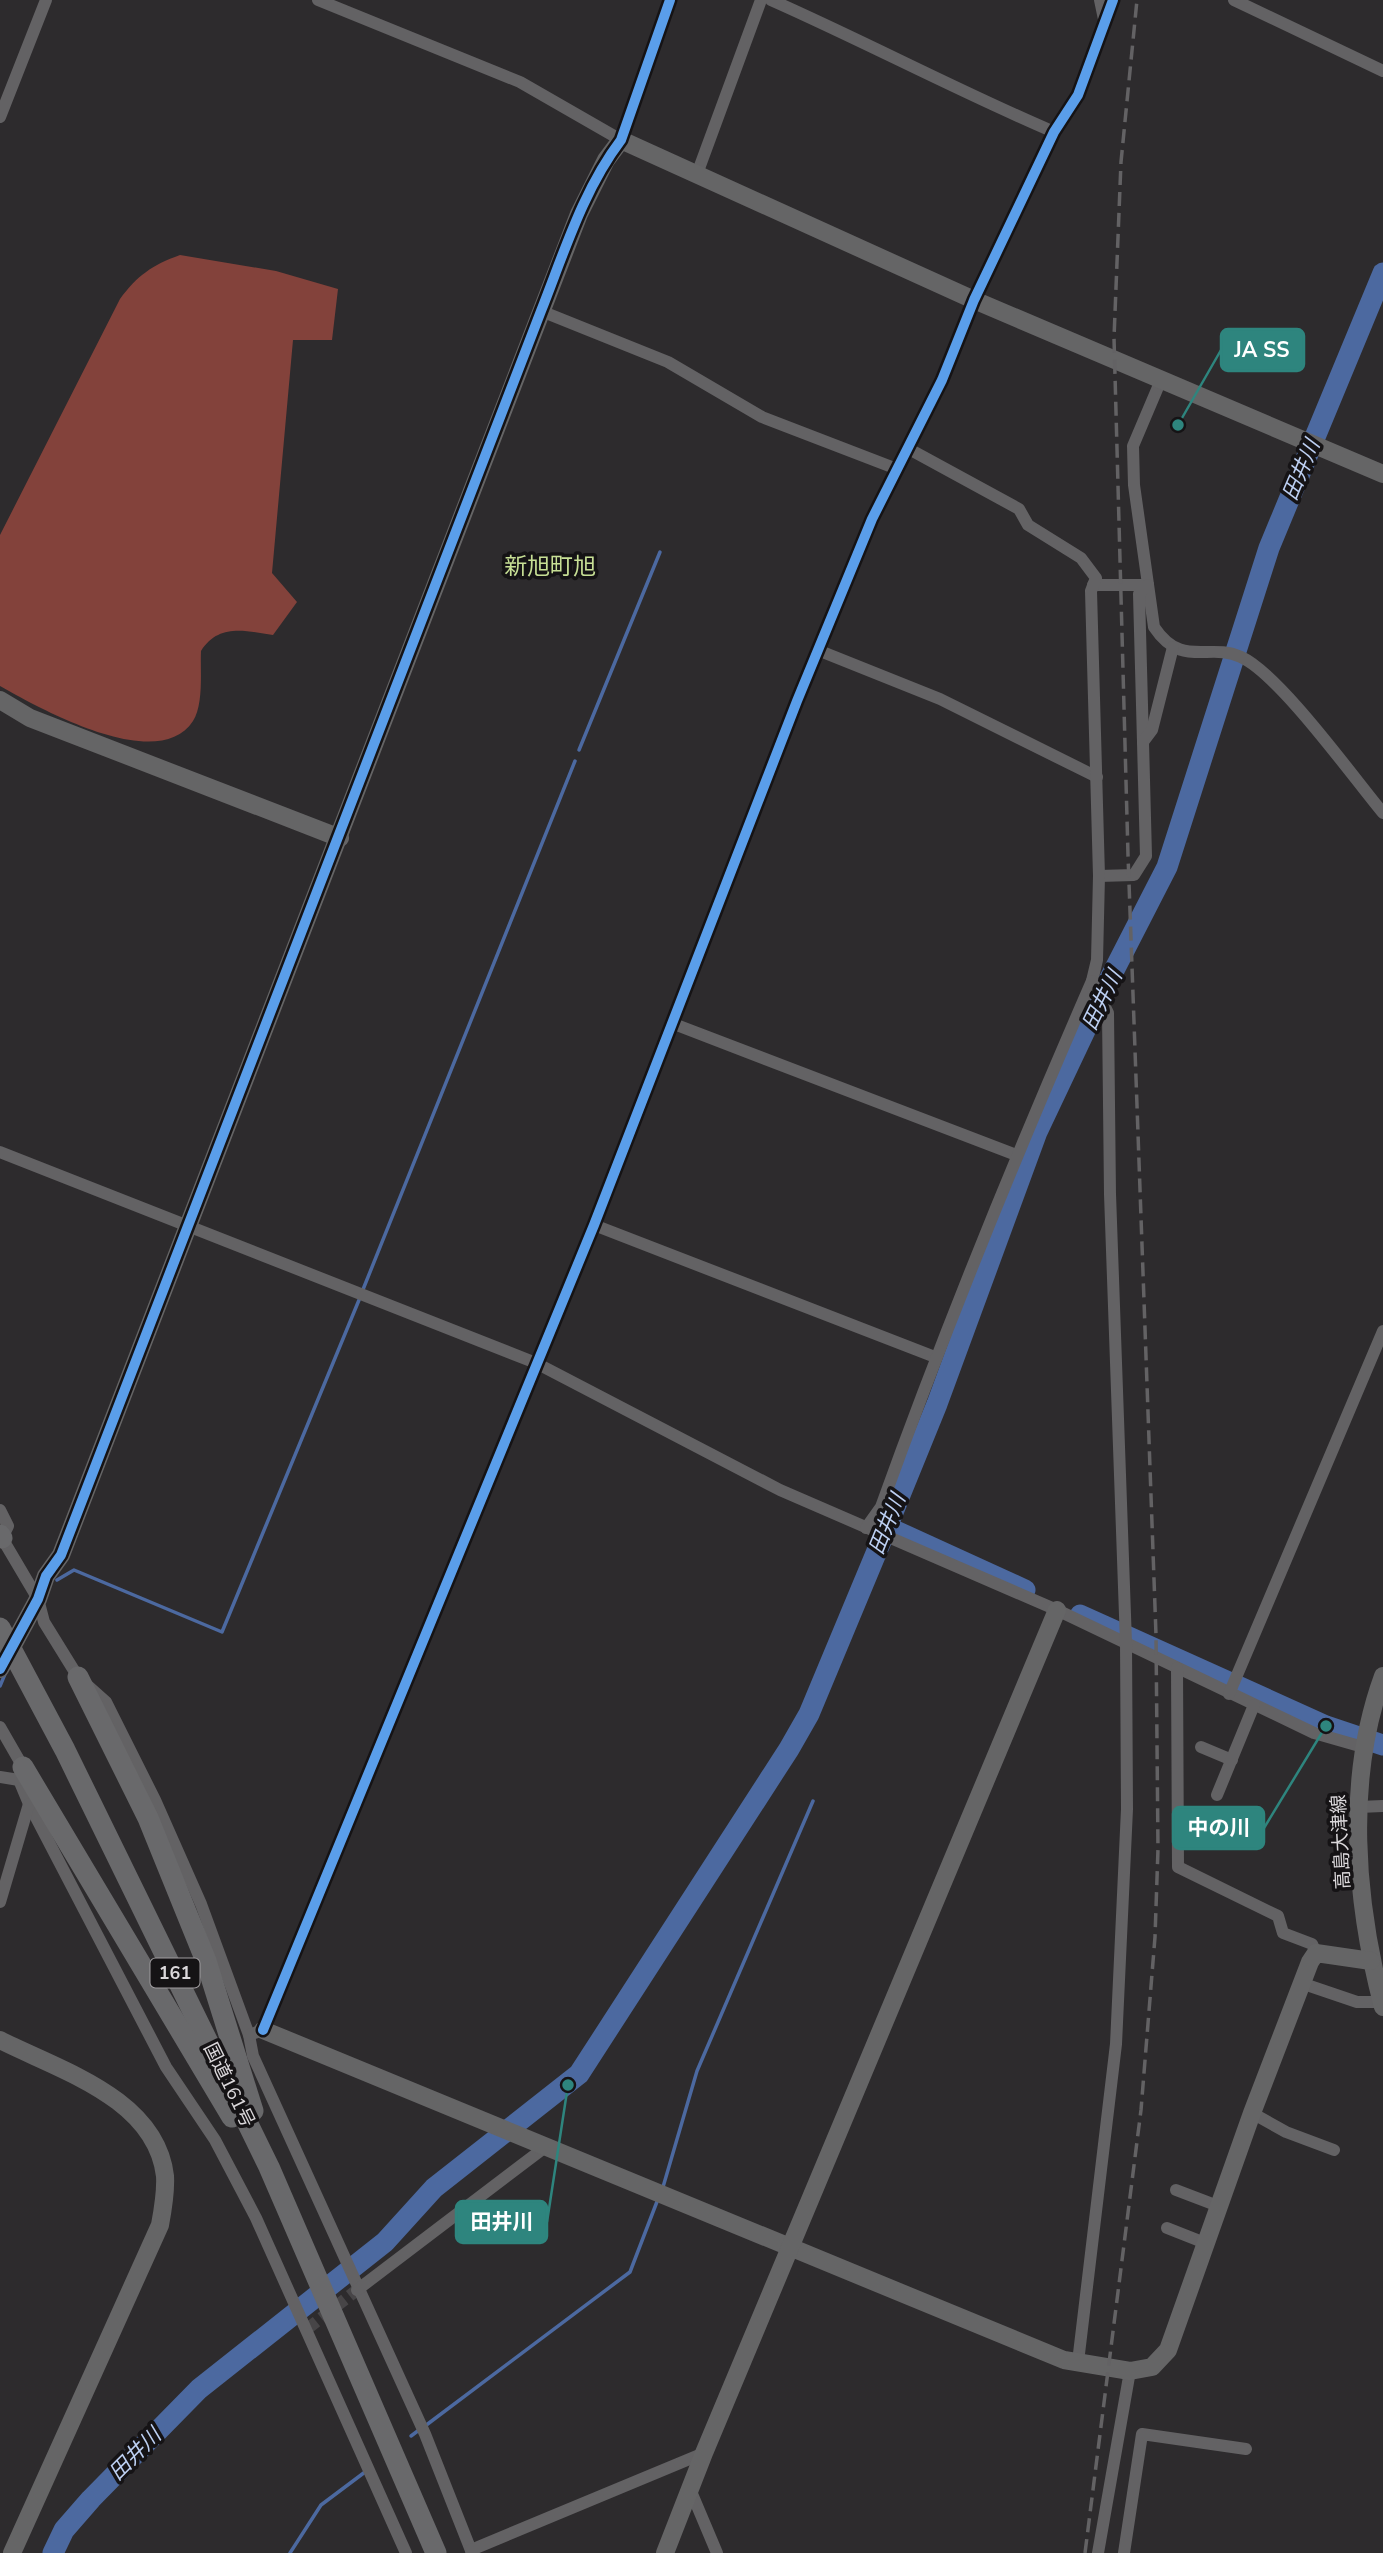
<svg xmlns="http://www.w3.org/2000/svg" width="1383" height="2553" font-family="'Nunito Sans','Noto Sans JP',sans-serif">
<style>
.forest{fill:#83423b}
.lines{fill:none;stroke-linecap:round;stroke-linejoin:round}
.stream{stroke:#4c69a0;stroke-width:3.5}
.river{stroke:#4c69a0;stroke-width:21}
.street-tunnel{stroke:#474547;stroke-width:12;stroke-dasharray:12 6;stroke-linecap:butt}
.street{stroke:#636264;stroke-width:12}
.secondary{stroke:#656566;stroke-width:18}
.highway{stroke:#69696b;stroke-width:21}
.rail{stroke:#636264;stroke-width:3.5;stroke-dasharray:14 7;stroke-linecap:butt}
.cycleway-casing{stroke:#151315;stroke-width:15}
.cycleway{stroke:#5a9eea;stroke-width:10}
.labels{text-anchor:middle;dominant-baseline:central;stroke-width:7;stroke-linejoin:round;paint-order:stroke}
.shield{fill:#151315;stroke:#a09da0;stroke-width:2}
.shield-label{font-size:18px;font-weight:bold;fill:#dbd8db}
.street-label{font-size:19px;fill:#dbd8db;stroke:#151315}
.water-label{font-size:21px;font-style:italic;fill:#bdd0f3;stroke:#151315}
.quarter-label{font-size:23px;fill:#c7df95;stroke:#151315}
.leader{fill:none;stroke:#2e857e;stroke-width:2.5}
.callout-dot{fill:#2e857e;stroke:#151315;stroke-width:2.5}
.callout{fill:#2e857e;stroke:#2e857e;stroke-width:2.5}
.callout-label{font-size:21px;text-anchor:middle;font-weight:bold;fill:#fff}
</style>
<rect width="100%" height="100%" fill="#2d2b2d"/>
<path class="forest" d="M180,255L276,271L338,289L332,340H293L272,573L297,602L273,635C245,631 219,623 201,651C200,670 204,704 193,721C158,775 39,708 0,686V535L120,299C137,276 152,265 180,255Z"/>
<g class="lines">
<g class="stream">
<path d="M579,750L660,552"/>
<path d="M362,1292L575,761"/>
<path d="M57,1580L74,1570L222,1632L359,1300"/>
<path d="M0,1686L5,1674"/>
<path d="M663,2187L697,2071L813,1801"/>
<path d="M425,2426L630,2272L658,2199"/>
<path d="M411,2436L419,2430"/>
<path d="M290,2553L321,2505L365,2472"/>
</g>
<g class="river">
<path d="M887,1527L1025,1590"/>
<path d="M1080,1615L1326,1726L1383,1745"/>
<path d="M53,2553L64,2530L91,2499L199,2389L385,2242L434,2188L579,2074L789,1749L809,1714L887,1527L937,1404L1037,1132L1108,982L1167,867L1269,548L1383,273"/>
</g>
<path class="street-tunnel" d="M307,2329L357,2290"/>
<g class="street">
<path d="M318,0L520,82L621,140L670,0"/>
<path d="M771,0C866,42 958,91 1054,132"/>
<path d="M1100,0L1105,24"/>
<path d="M1234,0L1383,71"/>
<path d="M0,117L46,0"/>
<path d="M697,174L761,0"/>
<path d="M541,311L668,362L762,417L897,469"/>
<path d="M1161,380L1133,446L1134,485L1154,627C1182,669 1209,642 1241,657C1279,674 1353,777 1383,813"/>
<path d="M1093,585H1148"/>
<path d="M820,651L940,699L1097,777"/>
<path d="M1143,742L1139,594L1148,585"/>
<path d="M1099,876L1134,875L1146,856L1143,742L1152,730L1173,647"/>
<path d="M674,1024L1016,1155"/>
<path d="M0,1152L536,1363L780,1490L1057,1610L1314,1733L1363,1747"/>
<path d="M594,1225L935,1357"/>
<path d="M0,1510L8,1526L2,1538L38,1599L44,1622L78,1677L106,1702L155,1800L201,1904L249,2035L253,2056L425,2434L472,2553"/>
<path d="M866,1528L881,1507C945,1329 1016,1155 1092,981L1097,960L1099,876L1091,591L1096,578L1081,558L1028,525L1019,509L909,449"/>
<path d="M1177,1668L1178,1867L1278,1916L1283,1933L1312,1944L1316,1953"/>
<path d="M1229,1694L1383,1331"/>
<path d="M0,1727L23,1767L19,1780L29,1804L166,2067L215,2140L256,2218L406,2553"/>
<path d="M1201,1747L1232,1760"/>
<path d="M0,1777L19,1780"/>
<path d="M1217,1795L1254,1705"/>
<path d="M1359,1807L1383,1806"/>
<path d="M0,1902L29,1804"/>
<path d="M1301,1983L1357,2002H1381"/>
<path d="M249,2035L263,2030L594,1225L797,701L872,519L942,380L974,300L1054,132L1078,95L1113,0"/>
<path d="M1252,2113L1286,2132L1334,2150"/>
<path d="M1176,2190L1218,2206"/>
<path d="M1167,2228L1205,2243"/>
<path d="M357,2290L544,2148"/>
<path d="M1078,2362L1116,2044L1127,1809L1126,1643L1110,1194L1108,1013L1092,981"/>
<path d="M690,2489L717,2553"/>
<path d="M471,2550L704,2453"/>
<path d="M1098,2553L1130,2371"/>
<path d="M1124,2553L1142,2434L1246,2449"/>
</g>
<g class="secondary">
<path d="M0,700L30,718L340,838"/>
<path d="M0,1669L38,1599L46,1576L61,1555L579,214L606,160L621,140L974,300L1383,474"/>
<path d="M1383,1676C1345,1780 1355,1901 1383,2007"/>
<path d="M263,2030L1064,2360L1130,2371L1152,2367L1168,2350L1252,2113L1310,1962L1316,1953L1371,1961"/>
<path d="M0,2040C59,2070 156,2098 165,2176C166,2192 163,2209 160,2225L12,2553"/>
<path d="M665,2553L704,2453L1057,1610"/>
</g>
<g class="highway">
<path d="M0,1535L2,1538"/>
<path d="M0,1628L65,1750L269,2167L436,2553"/>
<path d="M78,1677L148,1818L206,1961L253,2111"/>
<path d="M23,1767L232,2117"/>
</g>
<path class="rail" d="M1085,2553L1141,2110L1155,1937L1158,1849L1156,1635L1128,855L1114,338L1121,162L1137,0"/>
<g class="cycleway-casing">
<g id="cycleway">
<path d="M0,1669L38,1599L46,1576L61,1555L541,311C564,253 583,190 621,140L670,0"/>
<path d="M263,2030L594,1225L797,701L872,519L942,380L974,300L1054,132L1078,95L1113,0"/>
</g>
</g>
<use href="#cycleway" class="cycleway"/>
</g>
<g class="labels">
<rect class="shield" x="150.5" y="1958.5" width="49" height="29" rx="5"/>
<g class="shield-label">
<text x="175" y="1973">161</text>
</g>
<g class="street-label">
<text transform="translate(1341 1842) rotate(-93)">高島大津線</text>
<text transform="translate(229 2085) rotate(64)">国道161号</text>
</g>
<g class="water-label">
<text transform="translate(1301 470) rotate(-67)">田井川</text>
<text transform="translate(1102 1000) rotate(-64)">田井川</text>
<text transform="translate(887 1524) rotate(-68)">田井川</text>
<text transform="translate(135 2454) rotate(-45)">田井川</text>
</g>
<g class="quarter-label">
<text x="550" y="566">新旭町旭</text>
</g>
</g>
<path class="leader" d="M1178 425L1221 350M1326 1726L1264 1828M568 2085L547 2222"/>
<g class="callout-dot">
<circle cx="1178" cy="425" r="7"/>
<circle cx="1326" cy="1726" r="7"/>
<circle cx="568" cy="2085" r="7"/>
</g>
<g class="callout">
<rect x="1221" y="329" width="83" height="42" rx="7"/>
<rect x="1173" y="1807" width="91" height="42" rx="7"/>
<rect x="456" y="2201" width="91" height="42" rx="7"/>
</g>
<g class="callout-label">
<text x="1262" y="357">JA SS</text>
<text x="1219" y="1835">中の川</text>
<text x="502" y="2229">田井川</text>
</g>
</svg>
